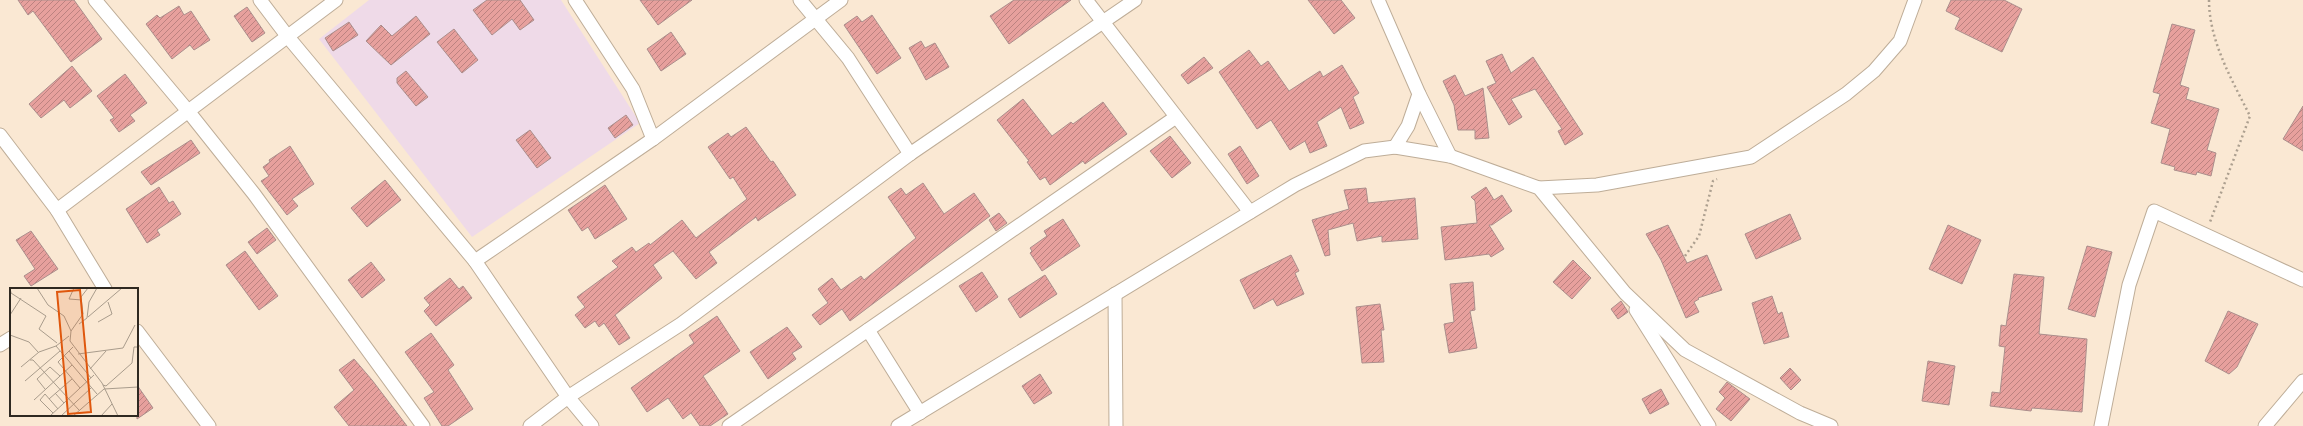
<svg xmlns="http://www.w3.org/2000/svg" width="2303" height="426" font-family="'DejaVu Sans',sans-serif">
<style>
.education{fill:#efdae8}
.building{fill:url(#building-hatch);stroke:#ab8e8c}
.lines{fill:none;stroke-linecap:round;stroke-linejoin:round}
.street-casing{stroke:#bead98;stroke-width:15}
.path{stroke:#ada090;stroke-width:2.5;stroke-dasharray:2 3;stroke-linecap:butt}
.street{stroke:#fff;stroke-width:13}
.inset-road{fill:none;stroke:#a99c8c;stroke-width:1}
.view{fill:#df570d;fill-opacity:0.15;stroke:#df570d;stroke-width:2}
.inset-edge{fill:none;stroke:#2f2921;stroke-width:2}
</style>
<defs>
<pattern id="building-hatch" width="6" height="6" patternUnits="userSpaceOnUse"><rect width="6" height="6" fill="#e7a09d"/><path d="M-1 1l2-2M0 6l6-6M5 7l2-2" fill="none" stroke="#bc8280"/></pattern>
</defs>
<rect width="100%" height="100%" fill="#fae8d3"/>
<path class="education" d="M369,0H561L640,123L472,237L319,39Z"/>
<g class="building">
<path d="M18,0H74L102,39L71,62L33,11L28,15Z"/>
<path d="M487,0H520L534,20L520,30L512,19L492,35L473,10Z"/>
<path d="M640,0H692L658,25Z"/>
<path d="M1014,0H1071L1009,44L990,16Z"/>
<path d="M1308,0H1341L1355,18L1334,34Z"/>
<path d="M1951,0H2004L2022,9L2002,52L1955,29L1960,18L1946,11Z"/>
<path d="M179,6L184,15L191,11L210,40L194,50L190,45L172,59L146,24L157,15L160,18Z"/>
<path d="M247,7L265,33L252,42L234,16Z"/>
<path d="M872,15L901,58L877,74L844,25L857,16L862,22Z"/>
<path d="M416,16L430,34L391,65L366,41L381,25L392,36Z"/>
<path d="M349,22L358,35L333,51L325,38Z"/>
<path d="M2172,24L2195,30L2180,85L2189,88L2186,99L2219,109L2207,150L2216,153L2211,176L2197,172L2196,175L2174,170L2175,167L2161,163L2170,129L2151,123L2160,94L2153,92Z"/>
<path d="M454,29L478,60L462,73L437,42Z"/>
<path d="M671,32L686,54L661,71L647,49Z"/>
<path d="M921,41L925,48L935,43L949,67L926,80L909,48Z"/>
<path d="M1249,50L1261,66L1268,61L1289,91L1320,71L1323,77L1342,65L1359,93L1353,97L1364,123L1350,129L1341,107L1317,122L1327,146L1310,153L1305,141L1290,150L1271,120L1257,129L1219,72Z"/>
<path d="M1502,54L1511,73L1533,57L1583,134L1565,145L1558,131L1562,129L1535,89L1511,99L1522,117L1509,125L1487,87L1496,83L1486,61Z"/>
<path d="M1204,57L1213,68L1188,84L1181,75Z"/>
<path d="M72,66L92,91L70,108L64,100L41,118L29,104Z"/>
<path d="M406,71L428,97L416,106L397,83V78Z"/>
<path d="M125,74L147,103L130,115L135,121L119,132L110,120L114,118L97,96Z"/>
<path d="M1455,75L1465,96L1483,88L1489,138L1475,139V130H1458L1454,105L1443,81Z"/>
<path d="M1023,99L1052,136L1071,122L1073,124L1103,102L1127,134L1085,164L1083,161L1050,185L1045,177L1040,180L1027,162L1029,161L997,120Z"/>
<path d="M2303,106V151L2283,139Z"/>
<path d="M626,115L633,125L615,138L608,128Z"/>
<path d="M746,127L771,162L773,161L796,195L758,221L756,217L709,252L717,263L696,279L673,251L653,265L662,278L615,315L630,338L619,345L604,323L599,327L595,321L585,328L575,315L585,307L577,297L618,267L612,261L632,247L636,252L649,243L650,245L682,220L696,238L747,199L733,177L730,179L708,147L728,133L731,137Z"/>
<path d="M530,130L551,158L537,168L516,140Z"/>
<path d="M1170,136L1191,163L1172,178L1150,151Z"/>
<path d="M191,140L200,153L151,185L141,172Z"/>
<path d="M290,146L314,184L292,199L298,206L287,215L261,181L269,176L263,167L270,162L269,160Z"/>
<path d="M1240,146L1259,176L1247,184L1228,154Z"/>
<path d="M385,180L401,200L367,227L351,208Z"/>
<path d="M923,183L944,214L974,193L990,216L850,321L842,309L820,325L812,315L828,303L818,289L832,278L841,290L861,276L864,280L916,238L888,197L901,188L906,195Z"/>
<path d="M605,185L627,219L595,239L588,227L582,231L568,210Z"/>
<path d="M159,187L169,203L173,201L181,214L157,230L160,235L147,243L126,209Z"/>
<path d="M1486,187L1494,200L1502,195L1512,211L1492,225H1489L1504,249L1491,257L1489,254L1445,260L1441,227L1477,223L1475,201L1471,197Z"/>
<path d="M1366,188L1368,203L1415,198L1418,239L1382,242V236L1357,241L1353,223L1328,230L1330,255L1325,256L1312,220L1349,209L1344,190Z"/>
<path d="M999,213L1007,223L996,231L989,220Z"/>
<path d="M1790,214L1801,239L1756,259L1745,234Z"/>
<path d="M1063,219L1080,246L1042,271L1030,253L1032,251L1030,248L1047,236L1044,231Z"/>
<path d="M1668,225L1687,263L1707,255L1722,290L1698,298L1699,299L1694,302L1699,312L1686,318L1661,260L1646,234Z"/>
<path d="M1948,225L1981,240L1962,284L1929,269Z"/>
<path d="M267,228L276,240L257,254L248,242Z"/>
<path d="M31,231L58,269L31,286L24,276L35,269L16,240Z"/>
<path d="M2087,246L2112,252L2095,317L2068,309Z"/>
<path d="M245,251L278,296L259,310L226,265Z"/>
<path d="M1291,255L1299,271L1295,273L1304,294L1277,306L1273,299L1254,309L1240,280Z"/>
<path d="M1573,260L1591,278L1572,299L1553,282Z"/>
<path d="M371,262L385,280L362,298L348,280Z"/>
<path d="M982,272L998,297L976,312L959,286Z"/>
<path d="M2014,274L2044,277L2039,334L2087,339L2082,412L2032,408L2031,411L1990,406L1992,392L2000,393L2005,347L1999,346L2001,325L2006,326Z"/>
<path d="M1045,275L1057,294L1020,318L1008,299Z"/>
<path d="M450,278L459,289L463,286L472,298L436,326L424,311L430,305L424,298Z"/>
<path d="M1473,282L1475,310L1470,311L1477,348L1449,353L1444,324L1454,322L1450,284Z"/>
<path d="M1772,296L1778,314L1782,312L1789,337L1764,344L1752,303Z"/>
<path d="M1621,301L1628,312L1618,319L1611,309Z"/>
<path d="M1380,304L1384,330H1381L1384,362L1362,363L1356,307Z"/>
<path d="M2228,311L2258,324L2237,367L2229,374L2205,361Z"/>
<path d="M717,316L740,351L703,376L728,414L710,426H700L691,413L683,419L668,398L647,412L631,388L694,343L689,335Z"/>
<path d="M787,327L802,347L792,353L796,359L768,379L750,352Z"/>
<path d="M431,333L454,365L448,370L473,409L448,426H442L424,398L434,392L405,352Z"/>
<path d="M354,359L372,380L407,426H349L334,407L354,390L339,370Z"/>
<path d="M1928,361L1955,366L1949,405L1922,401Z"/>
<path d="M1790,368L1801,380L1791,390L1780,378Z"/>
<path d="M1040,374L1052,393L1034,404L1022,386Z"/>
<path d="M1727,382L1750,399L1731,421L1716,409L1725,398L1719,392Z"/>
<path d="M137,385L153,408L137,419Z"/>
<path d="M1661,389L1669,404L1650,414L1642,399Z"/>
</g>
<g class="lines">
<g class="street-casing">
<g id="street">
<path d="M95,0L188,111L254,194L423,426"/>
<path d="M260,0L288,37L475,261L568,397L592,426"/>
<path d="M575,0L633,89L653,139"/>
<path d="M800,0L848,58L910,154"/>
<path d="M1086,0L1250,212"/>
<path d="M1378,0L1419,94L1450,156"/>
<path d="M0,135L57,210L105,289"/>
<path d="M1395,147L1408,126L1419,94"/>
<path d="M1539,188L1597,185L1751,157L1846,94L1874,71L1900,41L1915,0"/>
<path d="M57,210L336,0"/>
<path d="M475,261L653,139L841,0"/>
<path d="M1115,294L1116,426"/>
<path d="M1636,310L1709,426"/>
<path d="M868,330L920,413"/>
<path d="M137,331L209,426"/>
<path d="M0,345L11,338"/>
<path d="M530,426L568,397L681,324L910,154L1135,0"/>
<path d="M729,426L1176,117"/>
<path d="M898,426L1295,185L1364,151L1395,147L1450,156L1539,188L1625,293L1685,350L1800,413L1831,426"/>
<path d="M2101,426L2129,285L2154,211L2303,280"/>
<path d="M2265,426L2303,381"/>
</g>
</g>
<g class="path">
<path d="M2209,0C2209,41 2232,80 2250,116L2210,222"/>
<path d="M1685,256L1699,236L1713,181L1717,179"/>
</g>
<use href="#street" class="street"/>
</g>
<g transform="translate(10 288)">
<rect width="128" height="128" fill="#fae8d3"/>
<path class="inset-road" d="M0,0L1,5L36,28L29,41L47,55M27,0L38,17L54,28L61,43M64,0L59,11L72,12M78,0L71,9L73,26L61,43L60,53L92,95L108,128M0,27L11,10M78,29L112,0M88,34L102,26L98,14M69,36L77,30L79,14L87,0M0,47L19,54L28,64M46,58L87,106M63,59L48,74L70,100M59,63L81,90M68,66L113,60L125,37M20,72H23L69,122M11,79L29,64L46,58L59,48M80,81L96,63M15,93L50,63M93,97L96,98L122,75L124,59H128M35,101L27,91L40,79L50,88M45,105L54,115M39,111L62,91M24,112L62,77M43,125L30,112L35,106L48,121M40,128L84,87M51,128L81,100M63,128L94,101L128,99M91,128L102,116"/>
<path class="view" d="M70,2L81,124L58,126L47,4Z"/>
<rect width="128" height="128" class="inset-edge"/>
</g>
</svg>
